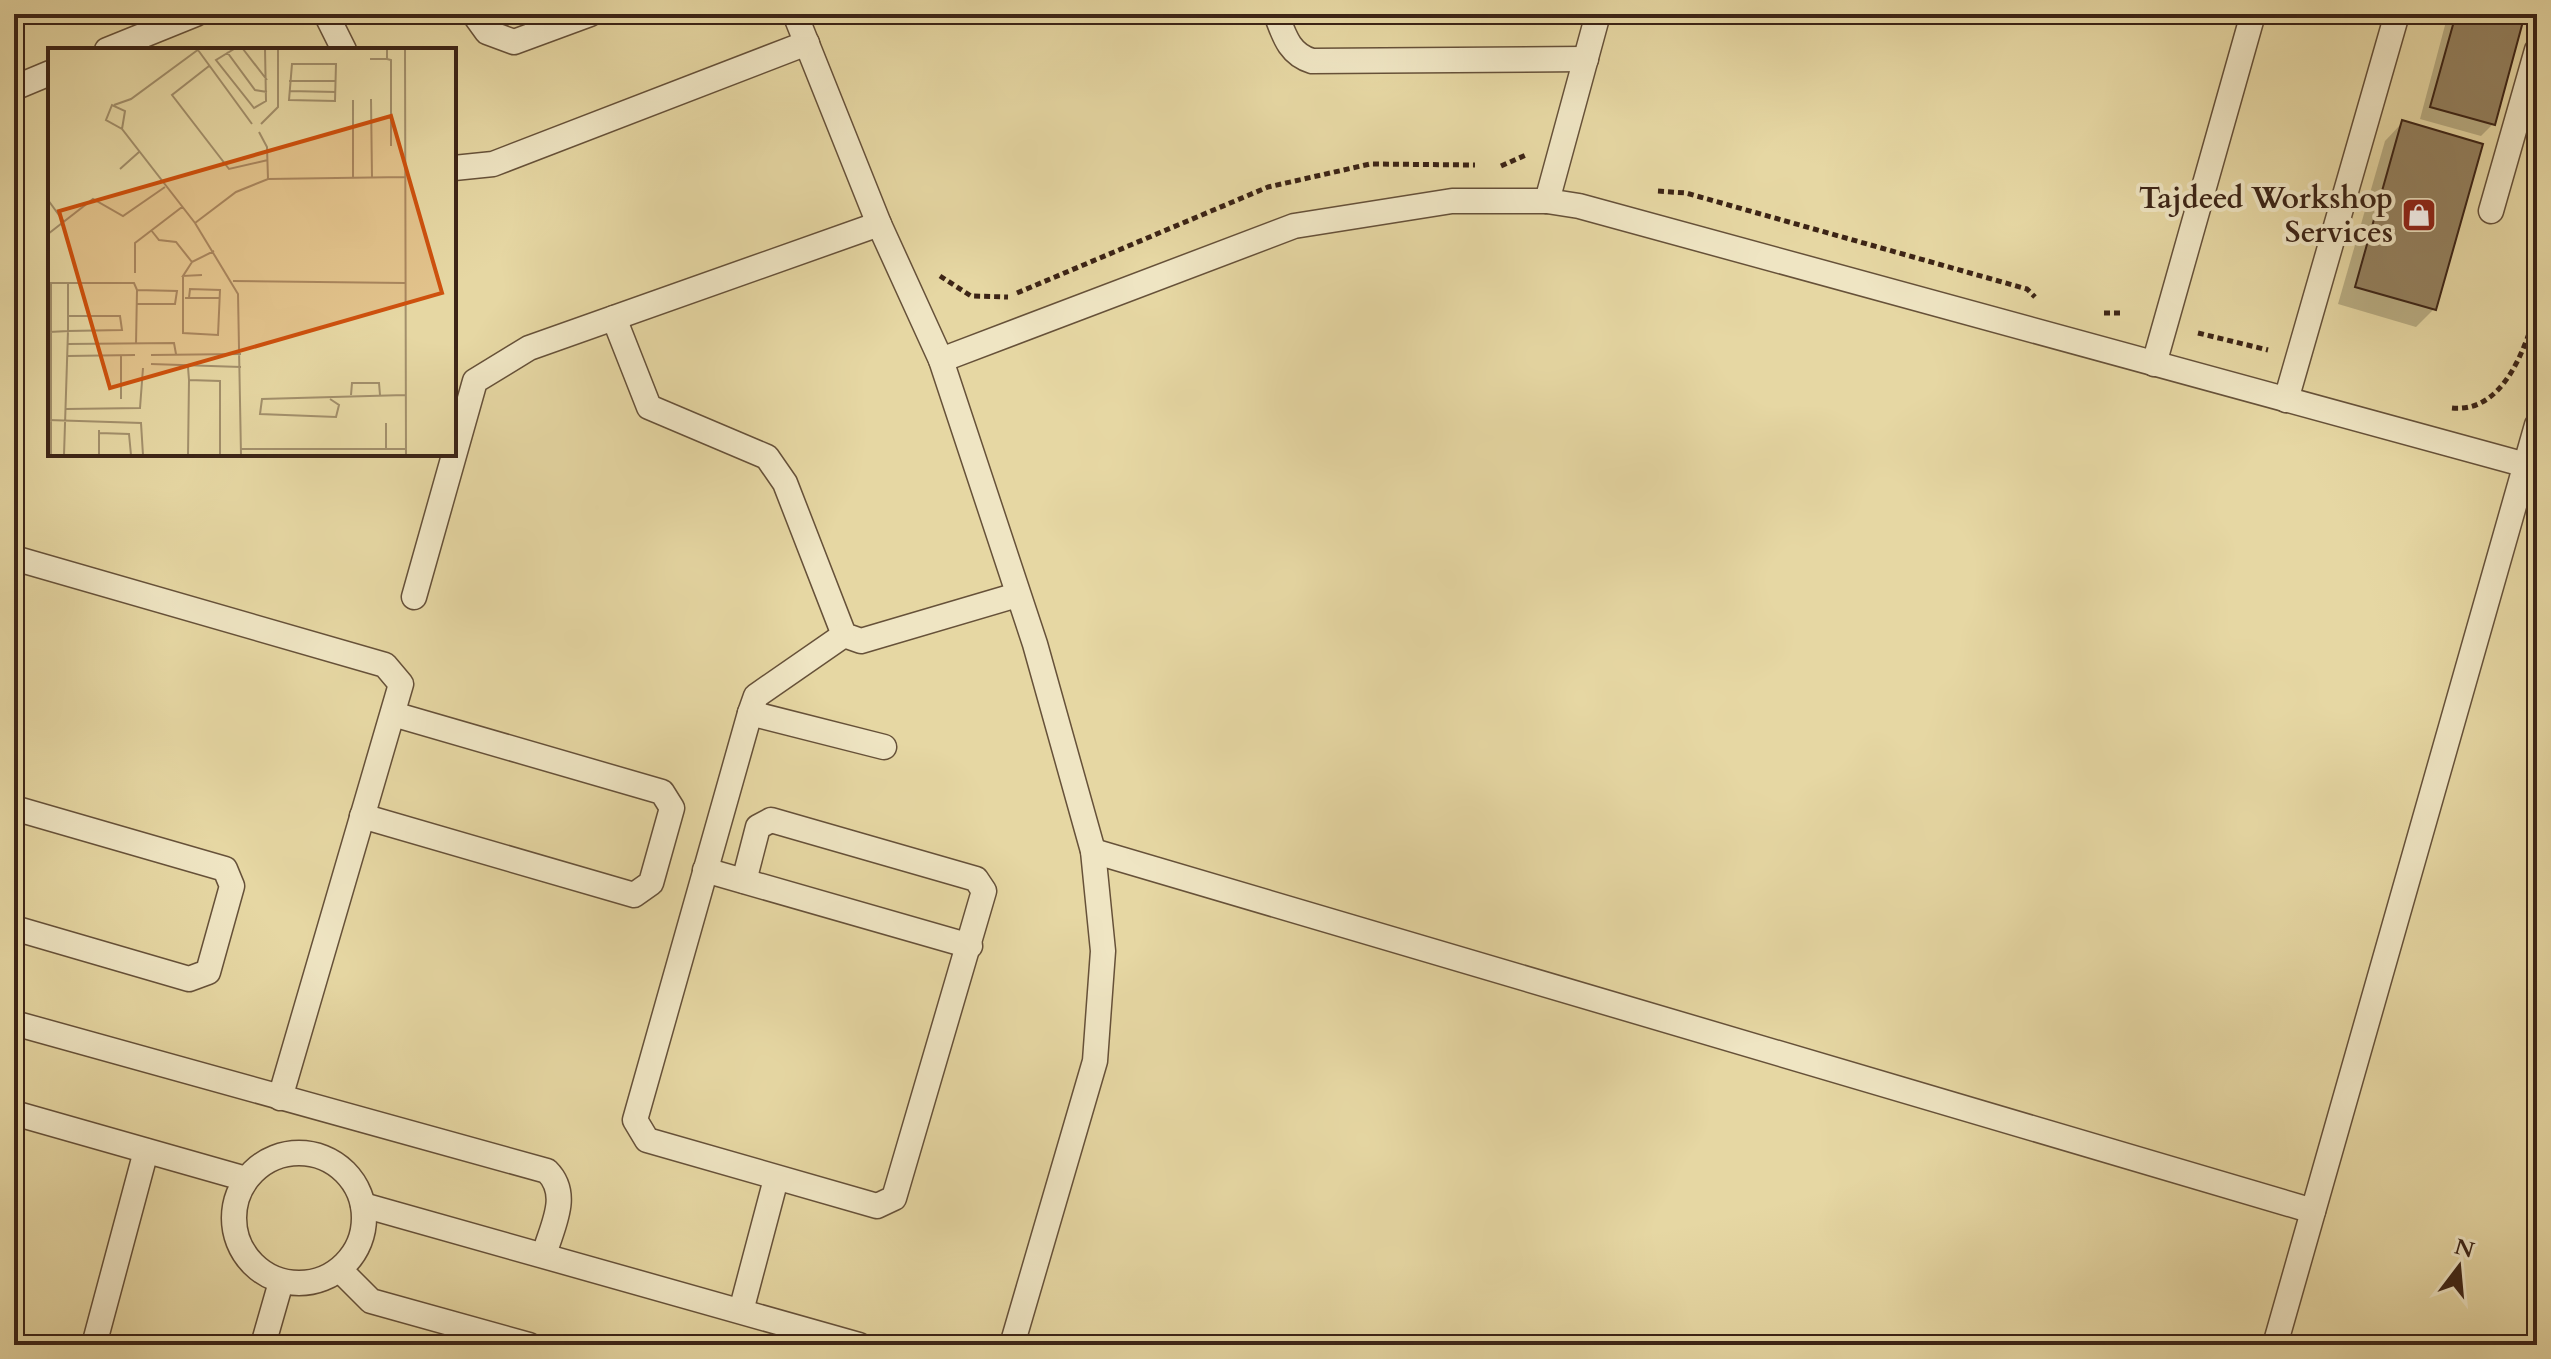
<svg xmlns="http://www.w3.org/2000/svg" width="2551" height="1359" font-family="Cardo,serif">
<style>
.shadow{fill:#0003}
.building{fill:#94815f;stroke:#3c2416;stroke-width:2}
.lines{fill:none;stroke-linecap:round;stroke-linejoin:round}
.lane-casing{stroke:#665139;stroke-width:27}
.path{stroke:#3c2416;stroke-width:5;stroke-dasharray:6 4;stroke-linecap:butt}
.lane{stroke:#efe5c3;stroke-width:24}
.labels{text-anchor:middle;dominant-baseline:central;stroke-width:8;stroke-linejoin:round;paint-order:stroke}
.poi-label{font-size:30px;font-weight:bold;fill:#3c2416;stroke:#efe5c3;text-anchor:end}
.inset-road{fill:none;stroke:#a28f6b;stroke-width:2}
.view{fill:#ce510e;fill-opacity:0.15;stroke:#ce510e;stroke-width:4}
.inset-edge{fill:none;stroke:#3c2416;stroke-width:4}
</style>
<rect width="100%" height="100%" fill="#e6d7a3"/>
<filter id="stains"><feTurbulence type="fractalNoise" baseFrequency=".0025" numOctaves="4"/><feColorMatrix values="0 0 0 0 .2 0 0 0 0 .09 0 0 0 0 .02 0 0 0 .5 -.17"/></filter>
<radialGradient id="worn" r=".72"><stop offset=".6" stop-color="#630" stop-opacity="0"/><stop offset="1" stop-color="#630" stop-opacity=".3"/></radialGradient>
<g class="shadow">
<path d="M2448,14H2523L2493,124L2481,136L2420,119Z"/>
<path d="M2402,123L2434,309L2416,327L2338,304L2385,141Z"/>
</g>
<g class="building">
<path d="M2456,14H2525L2495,125L2430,107Z"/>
<path d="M2402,120L2483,144L2436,310L2355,287Z"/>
</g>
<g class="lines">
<g class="lane-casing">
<g id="lane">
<path d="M326,14L344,50"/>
<path d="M474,14L487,32L514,42L590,14"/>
<path d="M795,14L879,224L941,360L1035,644L1093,851L1103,951L1095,1061L1012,1345"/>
<path d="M1276,14C1284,35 1289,54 1312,61L1586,59"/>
<path d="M107,50L196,14"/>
<path d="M14,88L50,73"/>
<path d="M454,168L493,164L807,43"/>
<path d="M1547,201L1598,14"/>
<path d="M2491,211L2537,50"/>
<path d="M614,318L649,407L767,457L785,483L844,635L861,641L1017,595"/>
<path d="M941,360L1294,226L1452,201H1547L1579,206L2526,465"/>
<path d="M2154,364L2253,14"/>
<path d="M2286,400L2397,14"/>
<path d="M14,558L385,665L401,684L280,1098"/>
<path d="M414,597L475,381L529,348L879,224"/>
<path d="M844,635L756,696L750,713L884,747"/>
<path d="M14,808L225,869L232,886L208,972L189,979L14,928"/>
<path d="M362,816L634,895L651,883L672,808L662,792L393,714"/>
<path d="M1093,851L2313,1211"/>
<path d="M705,870L970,946"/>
<path d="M744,881L758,827L771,820L976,879L984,891L894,1198L877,1206L647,1140L635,1120L750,713"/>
<path d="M14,1023L547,1171C571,1195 552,1226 544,1255"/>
<path d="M14,1113L246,1179"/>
<circle cx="299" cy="1218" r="65"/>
<path d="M363,1205L859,1345"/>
<path d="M340,1270L371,1301L529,1345"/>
<path d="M741,1311L776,1179"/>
<path d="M94,1345L146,1151"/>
<path d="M263,1345L281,1282"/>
<path d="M2275,1345L2537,425"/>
</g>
</g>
<g class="path">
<path d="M1501,166L1528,154"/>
<path d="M1658,191L1686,193L2027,289L2035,297"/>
<path d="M2537,255V262"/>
<path d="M940,276L971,296L1008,297"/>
<path d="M1017,293L1268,187L1370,164L1475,165"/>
<path d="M2104,313H2123"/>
<path d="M2198,333L2268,350"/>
<path d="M2452,408C2504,413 2525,348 2537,309"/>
</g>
<use href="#lane" class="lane"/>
</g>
<defs>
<g id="shop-square" transform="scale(1.8)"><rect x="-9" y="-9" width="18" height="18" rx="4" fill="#8f2418" stroke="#efe5c3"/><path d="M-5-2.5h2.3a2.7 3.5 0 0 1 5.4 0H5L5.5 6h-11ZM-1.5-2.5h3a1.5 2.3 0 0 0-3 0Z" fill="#fff"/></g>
</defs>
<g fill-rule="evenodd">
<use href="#shop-square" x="2419" y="215"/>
</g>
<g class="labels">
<g class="poi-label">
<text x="2393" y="198">Tajdeed Workshop<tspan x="2393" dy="34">Services</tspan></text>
</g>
</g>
<g transform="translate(48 48)">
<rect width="408" height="408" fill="#e6d7a3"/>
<path class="inset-road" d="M186,1L168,12L206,60L218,53L217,1M195,1L219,32M357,1L358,407M150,2L204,76M179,4L207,42L219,44M322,11H339V1M339,11L343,12V98M244,16H288L287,53L241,52ZM161,18L124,47L181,121L220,112M241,33H288M241,43L288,44M323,51L324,130M305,52V130M66,57L83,51L151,1M213,76L230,59V1M74,81L77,63L64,57L58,72L74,81L147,175L190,246L193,407M211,84L219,99L220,131M72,121L91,104M0,152L16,174M147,175L188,144L220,131L357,129M103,182L111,192L128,194L144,214L166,203M0,186L45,151L75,168L117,139M144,214L135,228L154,227M87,225V195L134,159M135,228V285L170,287L172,242L142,241L141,250M185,233L357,235M0,235H86L89,242L129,243L127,256H88M137,250H172M1,284L20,283V235M20,296L126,295L128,306M88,296L89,242M103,307L193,306M20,308L87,307M73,308V351M103,316L193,319M140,319L141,332L172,333V407M303,347L304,335H331L332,347M282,351L291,357L288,369L212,366L214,351L357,347M18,361L92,360L95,320M0,372L93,375L95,407M338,375V401M51,382V407M51,385L81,386L83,407M193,401H358M3,407V235M16,407L20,283L74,282L72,268H20M140,407L141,332"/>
<path class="view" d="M343,68L394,245L62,340L11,163Z"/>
<rect width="408" height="408" class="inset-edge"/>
</g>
<rect width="2551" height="1359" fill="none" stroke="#e6d7a3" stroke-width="48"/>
<rect x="16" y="16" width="2519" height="1327" fill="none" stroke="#3c2416" stroke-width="4"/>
<rect x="24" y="24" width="2503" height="1311" fill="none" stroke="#3c2416" stroke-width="2"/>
<g transform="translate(2459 1267) rotate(16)" stroke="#efe5c3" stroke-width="6" paint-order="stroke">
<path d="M0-6L14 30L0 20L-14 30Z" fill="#3c2416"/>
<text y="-12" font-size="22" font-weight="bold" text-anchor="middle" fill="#3c2416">N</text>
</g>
<rect width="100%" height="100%" filter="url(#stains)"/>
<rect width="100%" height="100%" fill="url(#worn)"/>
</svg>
